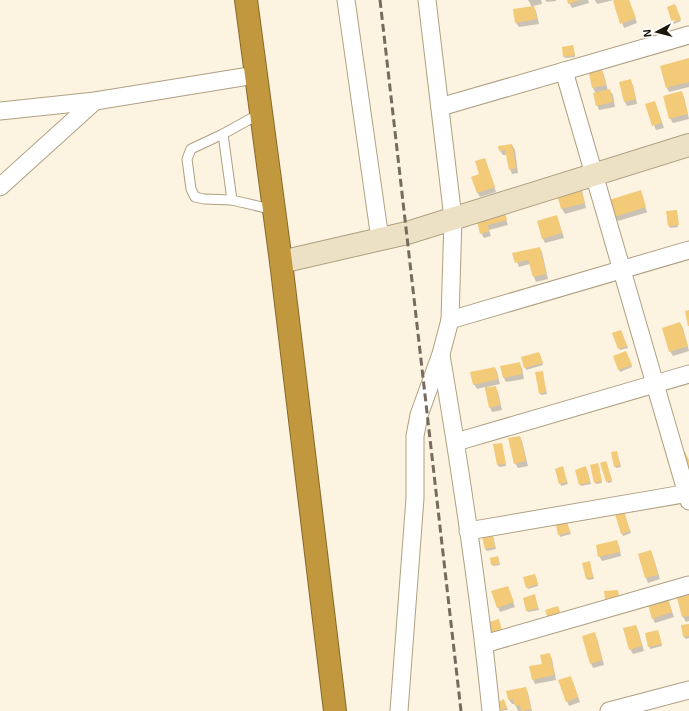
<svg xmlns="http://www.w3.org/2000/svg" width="689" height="711" font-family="'Exo 2',sans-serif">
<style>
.shadow{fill:#0003}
.building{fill:#f3ca77}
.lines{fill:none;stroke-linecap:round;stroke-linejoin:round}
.lane-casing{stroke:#afa082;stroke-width:11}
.street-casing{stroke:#afa082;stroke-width:19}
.secondary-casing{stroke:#afa082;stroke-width:24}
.highway-casing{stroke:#876a2b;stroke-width:24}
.lane{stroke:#fff;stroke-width:9}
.street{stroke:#fff;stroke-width:17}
.secondary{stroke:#ece0c5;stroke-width:22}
.highway{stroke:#c1983d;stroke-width:22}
.rail{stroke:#746c5e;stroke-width:3;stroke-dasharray:8 4;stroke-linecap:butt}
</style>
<rect width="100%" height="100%" fill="#fdf3e1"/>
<g class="shadow">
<path d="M528,0H541L542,4L533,6L536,11L539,24L519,27L516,23L532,7Z"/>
<path d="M545,0H556V1L547,2Z"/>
<path d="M568,0H588L589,3L572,8Z"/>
<path d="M595,0H629L637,23L624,28L614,0L597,4Z"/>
<path d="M676,7L681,21L674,24L673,22Z"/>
<path d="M573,47L575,57L565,58L564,56Z"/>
<path d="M689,59V87L669,92L667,88Z"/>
<path d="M602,71L604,75L608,91H610L613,95L615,107L599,110L597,105L596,94L593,88L590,73Z"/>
<path d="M630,80L633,85L637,104L627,106L625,102Z"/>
<path d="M681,92L684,97L689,119L673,123L670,118Z"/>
<path d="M655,102L664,128L656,130L646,105Z"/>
<path d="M512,145L515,150L518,173L512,174L510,169L507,155H503L500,151Z"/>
<path d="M485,159L496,192L480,197L477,192L480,175Z"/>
<path d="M579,186L582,191L586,208L565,214L562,209L558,192Z"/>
<path d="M641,195L647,212H648L618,221L615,216Z"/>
<path d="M503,210L508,225L489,230L491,236L484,238L481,233L477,217Z"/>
<path d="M676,212L678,227L670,228L669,226Z"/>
<path d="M557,216L564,238L545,243L543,239L538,222Z"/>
<path d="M539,248L542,252L548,279L536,282L534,277L530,264L519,267L514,254Z"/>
<path d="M680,323L683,328L689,351L673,356L670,351Z"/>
<path d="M621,331L628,348L620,350L619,348Z"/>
<path d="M627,354L632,367L620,372L614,357Z"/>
<path d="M540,355L543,365L526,370L523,358Z"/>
<path d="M519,364L522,368L524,379L506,382L504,378Z"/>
<path d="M495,368L497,372L500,384L487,387L488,389L495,387L498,392L502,410L492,412L490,407L485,387L477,389L474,384Z"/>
<path d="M542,372L547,394L541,395L540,393Z"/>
<path d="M520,437L522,441L528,466L518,468L515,463Z"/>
<path d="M494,445L502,446L506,466L499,467L498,465Z"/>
<path d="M617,452L621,467L616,468L615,466Z"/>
<path d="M607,464L612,482L608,483L607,481Z"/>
<path d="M599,466L602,483L596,484L595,482Z"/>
<path d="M563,468L568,484L561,486L556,469Z"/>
<path d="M587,469L591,484L581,486L580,485Z"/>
<path d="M624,513L631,533L623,536L622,534Z"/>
<path d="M567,523L571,534L560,537L557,526Z"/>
<path d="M493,536L496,549L487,551L485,549Z"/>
<path d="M616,541L619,546L621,556L602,561L599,556Z"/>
<path d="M651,551L653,556L660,579L648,583L646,578L639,555Z"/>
<path d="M498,557L500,565L493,566L492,564Z"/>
<path d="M590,564L594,579L588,580L587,579Z"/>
<path d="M536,577L538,586L528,589L527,587Z"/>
<path d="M507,587L515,607L500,612L498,607Z"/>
<path d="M689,596V621L686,622L683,617L678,599Z"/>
<path d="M535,598L539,610L528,612L527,610Z"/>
<path d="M668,600L674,617L655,623L653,619Z"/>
<path d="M689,625V638L685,639L682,626Z"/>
<path d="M636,626L638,630L644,651L633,654L630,649Z"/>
<path d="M658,631L662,646L650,649L646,634Z"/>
<path d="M594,633L597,638L604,665L593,668L591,663Z"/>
<path d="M549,654L552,659L556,680L535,684L533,679Z"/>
<path d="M573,682L580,702L569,706L567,701Z"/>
<path d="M526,688L528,693L532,711H518L515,704H512L509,700Z"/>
<path d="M497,703H505L508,710L500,711Z"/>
</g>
<g class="building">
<path d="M567,0H580L568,4Z"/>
<path d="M616,0H629L636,18L620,24L613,1Z"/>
<path d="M675,4L681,19L672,23L667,7Z"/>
<path d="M534,6L537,19L515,23L513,9Z"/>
<path d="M573,45L575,55L563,57L562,47Z"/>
<path d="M689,58V82L666,88L660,66Z"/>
<path d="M602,70L606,85L592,88L589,73Z"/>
<path d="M631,79L636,99L624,102L619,82Z"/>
<path d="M610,89L613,102L596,106L593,93Z"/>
<path d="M682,91L688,114L669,119L663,96Z"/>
<path d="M655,101L662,123L652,126L645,104Z"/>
<path d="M512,144L516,168L509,170L505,150L499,151L498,146Z"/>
<path d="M485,158L495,187L477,193L471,177L479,174L475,161Z"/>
<path d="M579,185L585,203L561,209L556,191Z"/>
<path d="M641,190L646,207L614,217L609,200Z"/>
<path d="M504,209L507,220L488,225L489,231L480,234L476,216Z"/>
<path d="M677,210L679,225L668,226L666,211Z"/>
<path d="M557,215L562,233L542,239L537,221Z"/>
<path d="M540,247L546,274L533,277L528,260L515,263L512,253Z"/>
<path d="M689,310V326H688L685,311Z"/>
<path d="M680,322L688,346L669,352L662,328Z"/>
<path d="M621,330L627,346L618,349L612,333Z"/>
<path d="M626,351L632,365L618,370L613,356Z"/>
<path d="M539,352L543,363L524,368L521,357Z"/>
<path d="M520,362L522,374L503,378L500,366Z"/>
<path d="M495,367L498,379L473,385L470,372Z"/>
<path d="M543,371L546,392L539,394L535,372Z"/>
<path d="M496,386L500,405L489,408L485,388Z"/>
<path d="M520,436L526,461L514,464L508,438Z"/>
<path d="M502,443L506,464L497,465L493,444Z"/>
<path d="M617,451L620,465L614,467L611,452Z"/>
<path d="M685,452L689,460V472L677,457Z"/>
<path d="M606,461L612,480L606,482L600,463Z"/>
<path d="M598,463L602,481L594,483L590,465Z"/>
<path d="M563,466L567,482L559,484L555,469Z"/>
<path d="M586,466L590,482L579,485L575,470Z"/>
<path d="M624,511L630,531L621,534L615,514Z"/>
<path d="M567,522L570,532L558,535L556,525Z"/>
<path d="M493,535L495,547L485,549L482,537Z"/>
<path d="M617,540L620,552L598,557L596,545Z"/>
<path d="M651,550L658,575L645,578L638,554Z"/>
<path d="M498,556L499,564L491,565L490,558Z"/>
<path d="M590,561L593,577L586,579L582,563Z"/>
<path d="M535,574L538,584L526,588L523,577Z"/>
<path d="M508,586L514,602L497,608L491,591Z"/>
<path d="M618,590L619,597L605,599L604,591Z"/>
<path d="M535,594L538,608L526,611L523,598Z"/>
<path d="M689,595V616L682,617L677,598Z"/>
<path d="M668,598L672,612L652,619L648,605Z"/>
<path d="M558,606L561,615L548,619L545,610Z"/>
<path d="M499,619L502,631L489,635L486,623Z"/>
<path d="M689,624V636L683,637L681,625Z"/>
<path d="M636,625L642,646L629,650L623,628Z"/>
<path d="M658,630L662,644L648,647L645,633Z"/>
<path d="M595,632L602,660L590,664L582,636Z"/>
<path d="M550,653L554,675L532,680L529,666L542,664L540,655Z"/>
<path d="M571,676L578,697L566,702L558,680Z"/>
<path d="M526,687L531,709L521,711L520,705L515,706L513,699L508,700L506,691Z"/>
<path d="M504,699L507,708L499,711L496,703Z"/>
</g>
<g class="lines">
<g class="lane-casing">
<g id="lane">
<path d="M261,113L223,134L232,200L274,210"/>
<path d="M223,134L191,149L187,159L191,189L195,197L204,199L232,200"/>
</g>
</g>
<g class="street-casing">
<g id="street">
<path d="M346,0L380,239"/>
<path d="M564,71L689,501"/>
<path d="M440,107L689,35"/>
<path d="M0,111L95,101L256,75"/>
<path d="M0,187L95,101"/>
<path d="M450,320L689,250"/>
<path d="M441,355C461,473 479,592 491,711"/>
<path d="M456,442L689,374"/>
<path d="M468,531L689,493"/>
<path d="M484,644L689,585"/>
<path d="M399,711L415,498V436L419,415L441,354L450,320L453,218L427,0"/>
<path d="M609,711L689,690"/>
</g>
</g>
<g class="secondary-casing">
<path id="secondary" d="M281,262L407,233L689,145"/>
</g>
<g class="highway-casing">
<path id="highway" d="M246,0L281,262L335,711"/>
</g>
<use href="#lane" class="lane"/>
<use href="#street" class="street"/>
<use href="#secondary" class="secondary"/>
<use href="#highway" class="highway"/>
<path class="rail" d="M380,0L461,711"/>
</g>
<g transform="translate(657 32) rotate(263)" stroke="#ffffff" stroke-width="3" paint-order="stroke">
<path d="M0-3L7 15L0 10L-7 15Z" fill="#1b150a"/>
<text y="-6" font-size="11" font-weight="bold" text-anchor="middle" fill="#1b150a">N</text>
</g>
</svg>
